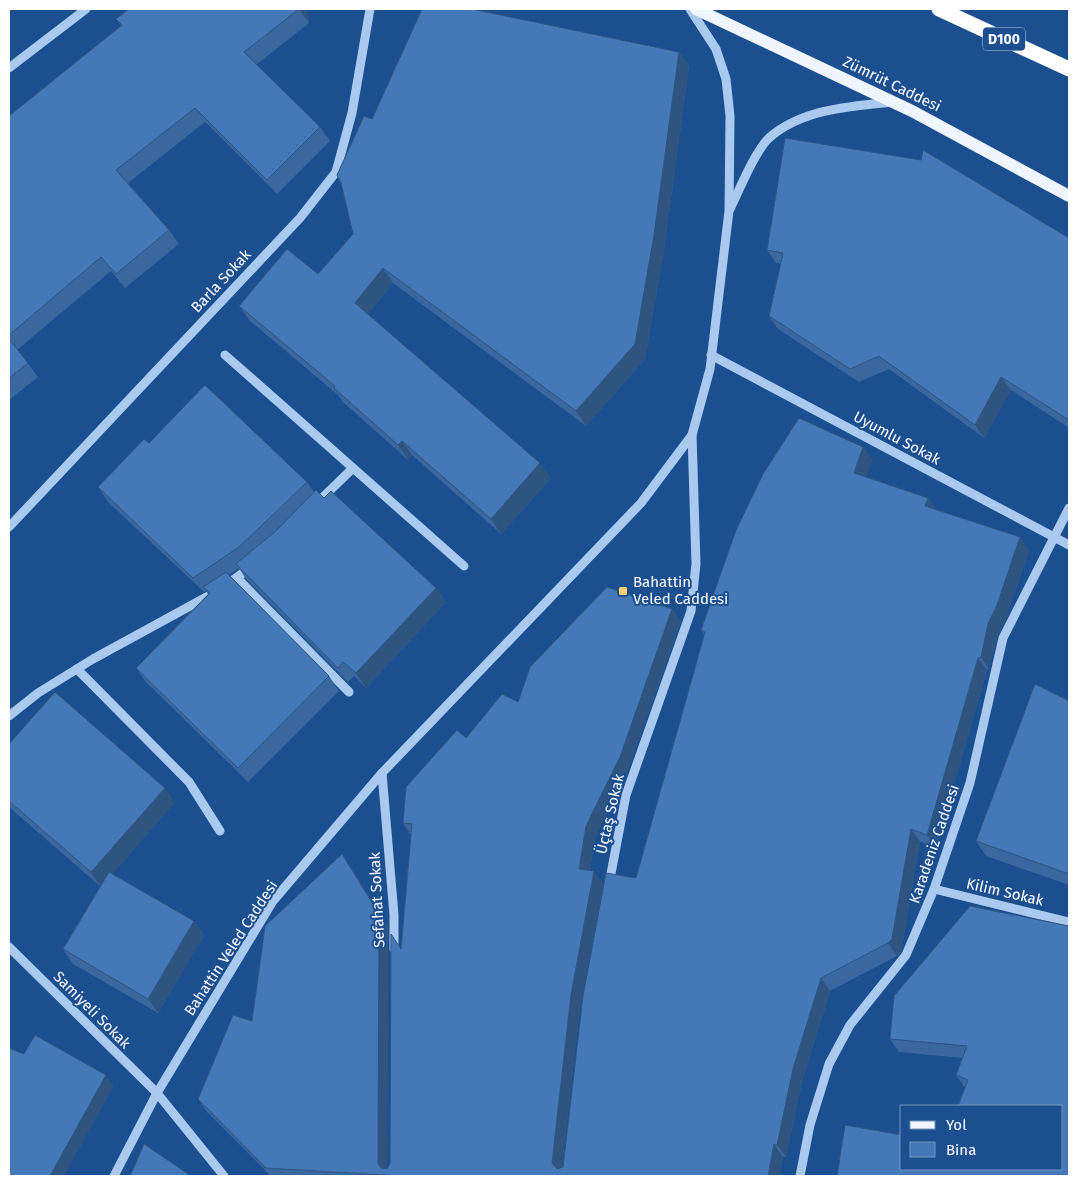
<svg xmlns="http://www.w3.org/2000/svg" width="1078" height="1185" font-family="'Fira Sans',sans-serif">
<style>
.lines{fill:none;stroke-linecap:round;stroke-linejoin:round}
.minor{stroke:#a9c9ee;stroke-width:9}
.major{stroke:#f0f6ff;stroke-width:12}
.highway{stroke:#fff;stroke-width:15}
.wall{fill:#3a679d}
.shaded-wall{fill:#305480}
.building{fill:#4478b7;stroke:#305480}
.poi-dot{fill:#ffd166;stroke:#1b4f8f;stroke-width:2}
.labels{text-anchor:middle;dominant-baseline:central;stroke-width:4;stroke-linejoin:round;paint-order:stroke}
.shield{fill:#1b4f8f;stroke:#bbcadd;stroke-width:1}
.shield-label{font-size:14px;font-weight:bold;fill:#fff}
.street-label{font-size:15px;fill:#fff;stroke:#1b4f8f}
.poi-label{font-size:15px;fill:#fff;stroke:#1b4f8f;text-anchor:start}
</style>
<rect width="100%" height="100%" fill="#1b4f8f"/>
<g class="lines">
<g class="minor">
<path d="M9,68L86,9"/>
<path d="M730,209C739,191 755,151 769,138C802,109 851,106 893,102"/>
<path d="M225,355L464,566"/>
<path d="M711,355L1069,545"/>
<path d="M316,504L353,468"/>
<path d="M9,527L300,218L336,172L352,113L370,9"/>
<path d="M237,578L349,692"/>
<path d="M225,586L251,567"/>
<path d="M77,669L189,782L220,831"/>
<path d="M9,716L38,693L93,659L212,594"/>
<path d="M382,773L394,915V949"/>
<path d="M609,884L626,795L691,611L696,564L692,435"/>
<path d="M934,889L1069,922"/>
<path d="M9,947L157,1093L224,1176"/>
<path d="M114,1176L157,1093L273,901L382,773L641,503L692,435L710,369L729,211L730,116L726,79L716,49L690,9"/>
<path d="M800,1176L810,1125L829,1064L850,1025L906,955L934,889L970,783L1003,638L1069,508"/>
</g>
<path class="major" d="M696,9L912,111L1069,196"/>
<path class="highway" d="M939,9L1069,69"/>
</g>
<g class="wall">
<path d="M129,9H306L309,23L256,65L320,127L330,141L277,194L205,122L128,183L169,230L179,244L125,288L111,271L17,350L28,363L38,377L9,400V116L121,26L116,19Z"/>
<path d="M679,52L689,66L664,250L645,359L586,426L393,283L368,314L551,478L501,534L412,455L408,460L344,403L338,395L250,321L239,306L318,274L353,234L372,119Z"/>
<path d="M1069,238V428L1011,390L984,438L889,369L859,382L778,329L769,316L781,264L776,263L767,250Z"/>
<path d="M149,443L307,482L314,492L324,498L436,588L446,602L366,688L354,676L348,682L246,579L239,568L229,575L329,676L339,691L248,782L146,682L136,668L208,594L206,591L204,592L108,502L98,487Z"/>
<path d="M863,447L872,460L866,477L928,498L936,510L1029,550L1006,618L997,637L989,669L987,670L936,847L920,842L901,952L897,956L830,991L802,1082L786,1157H783L779,1176H271L207,1112L198,1099L252,1021L351,867L388,927L387,1169L390,1163L401,948L411,835L403,823L466,738L518,702L672,609L681,621L628,769L595,838L590,870L603,884L580,1007L562,1167H563L636,878L704,635L701,630Z"/>
<path d="M1069,701V885L986,856L976,841Z"/>
<path d="M9,744L175,802L112,874L194,921L204,935L158,1013L73,964L63,949L101,887L9,807Z"/>
<path d="M1069,926L1062,1169L965,1088L956,1075L962,1058L899,1052L890,1039Z"/>
</g>
<g class="shaded-wall">
<path d="M299,9H306L309,23Z"/>
<path d="M679,52L689,66L664,250L645,359L586,426L576,411Z"/>
<path d="M383,268L393,283L366,317L355,303Z"/>
<path d="M1001,377L1011,390L984,438L975,425Z"/>
<path d="M402,441L412,455L408,460L398,445Z"/>
<path d="M863,447L872,460L863,486L854,473Z"/>
<path d="M540,463L551,478L501,534L491,519Z"/>
<path d="M928,498L937,511L925,506Z"/>
<path d="M1020,537L1029,550L1006,618L997,637L989,669L981,657L988,624Z"/>
<path d="M436,588L446,602L366,688L356,673Z"/>
<path d="M672,609L681,621L628,769L595,838L588,881L579,869L586,826Z"/>
<path d="M978,658L987,670L936,847L927,835Z"/>
<path d="M165,788L175,802L101,887L91,872Z"/>
<path d="M911,829L920,842L901,952L897,956L888,943Z"/>
<path d="M342,854L351,867L388,927L387,1176L381,1168L378,1163Z"/>
<path d="M594,871L603,884L580,1007L561,1175L552,1163L571,995Z"/>
<path d="M194,921L204,935L158,1013L148,999Z"/>
<path d="M821,978L830,991L802,1082L786,1157L777,1145L793,1069Z"/>
<path d="M106,1075L114,1086L64,1176H50Z"/>
<path d="M774,1144L783,1157L779,1176H768Z"/>
</g>
<g class="building">
<path d="M129,9H299L244,52L320,127L267,180L195,108L116,170L169,230L116,274L101,257L9,335V116L122,25L116,19Z"/>
<path d="M422,9H472L679,52L654,235L635,344L576,411L383,268L355,303L540,463L491,519L402,441L398,445L334,388L335,386L239,306L287,249L318,274L353,234L341,183L337,175L364,116L372,119Z"/>
<path d="M785,138L921,160L923,150L1069,238V420L1001,377L975,425L879,356L850,369L769,316L783,253L767,250Z"/>
<path d="M9,339L28,363L9,378Z"/>
<path d="M205,385L307,482L239,547L193,578L98,487L144,439L149,443Z"/>
<path d="M799,418L863,447L854,473L928,498L925,506L1020,537L997,605L988,624L981,657L978,658L927,835L911,829L892,939L888,943L821,978L793,1069L777,1145L774,1144L768,1176H399L266,1168L198,1099L233,1015L252,1021L265,926L342,854L379,914L378,1163L381,1168L387,1169L390,1163L391,934L401,949L412,824L403,823L406,787L457,730L466,738L502,694L518,702L530,667L607,587L672,609L620,757L586,826L579,869L594,871L571,995L552,1163L557,1169L563,1167L583,996L606,873L636,878L705,632L701,630L736,530L763,474Z"/>
<path d="M316,490L324,498L331,491L436,588L356,673L343,662L338,668L236,564L277,530Z"/>
<path d="M226,572L329,676L238,768L136,668L210,593L203,587Z"/>
<path d="M1035,684L1069,701V874L976,841Z"/>
<path d="M55,692L165,788L91,872L9,801V744Z"/>
<path d="M109,872L194,921L148,999L63,949Z"/>
<path d="M970,906L1069,926V1176H837L845,1125L902,1135V1169H1062V1106H958L968,1080L956,1075L967,1046L890,1039L894,996Z"/>
<path d="M35,1035L106,1075L50,1176H9V1048L24,1054Z"/>
<path d="M144,1144L191,1176H130Z"/>
</g>
<rect class="poi-dot" x="618" y="586" width="10" height="10" rx="2.5"/>
<g class="labels">
<rect class="shield" x="983" y="27.5" width="42" height="23" rx="4"/>
<g class="shield-label">
<text x="1004" y="39">D100</text>
</g>
<g class="street-label">
<text transform="translate(892 84) rotate(26)">Zümrüt Caddesi</text>
<text transform="translate(221 281) rotate(-47)">Barla Sokak</text>
<text transform="translate(897 438) rotate(28)">Uyumlu Sokak</text>
<text transform="translate(610 814) rotate(-77)">Üçtaş Sokak</text>
<text transform="translate(934 844) rotate(-71)">Karadeniz Caddesi</text>
<text transform="translate(1005 892) rotate(13)">Kilim Sokak</text>
<text transform="translate(377 900) rotate(-93)">Sefahat Sokak</text>
<text transform="translate(231 948) rotate(-57)">Bahattin Veled Caddesi</text>
<text transform="translate(92 1010) rotate(45)">Samiyeli Sokak</text>
</g>
<g class="poi-label">
<text x="633" y="582">Bahattin<tspan x="633" dy="17">Veled Caddesi</tspan></text>
</g>
</g>
<rect width="1078" height="1185" fill="none" stroke="#ffffff" stroke-width="20"/>
<rect x="900" y="1105" width="162" height="65" fill="#1b4f8f" stroke="#7695bc"/>
<rect x="910" y="1121" width="25" height="8" fill="#f0f6ff" stroke="#7695bc"/>
<text x="946" y="1130" font-size="15" fill="#ffffff">Yol</text>
<rect x="910" y="1142" width="25" height="15" fill="#4478b7" stroke="#7695bc"/>
<text x="946" y="1155" font-size="15" fill="#ffffff">Bina</text>
</svg>
